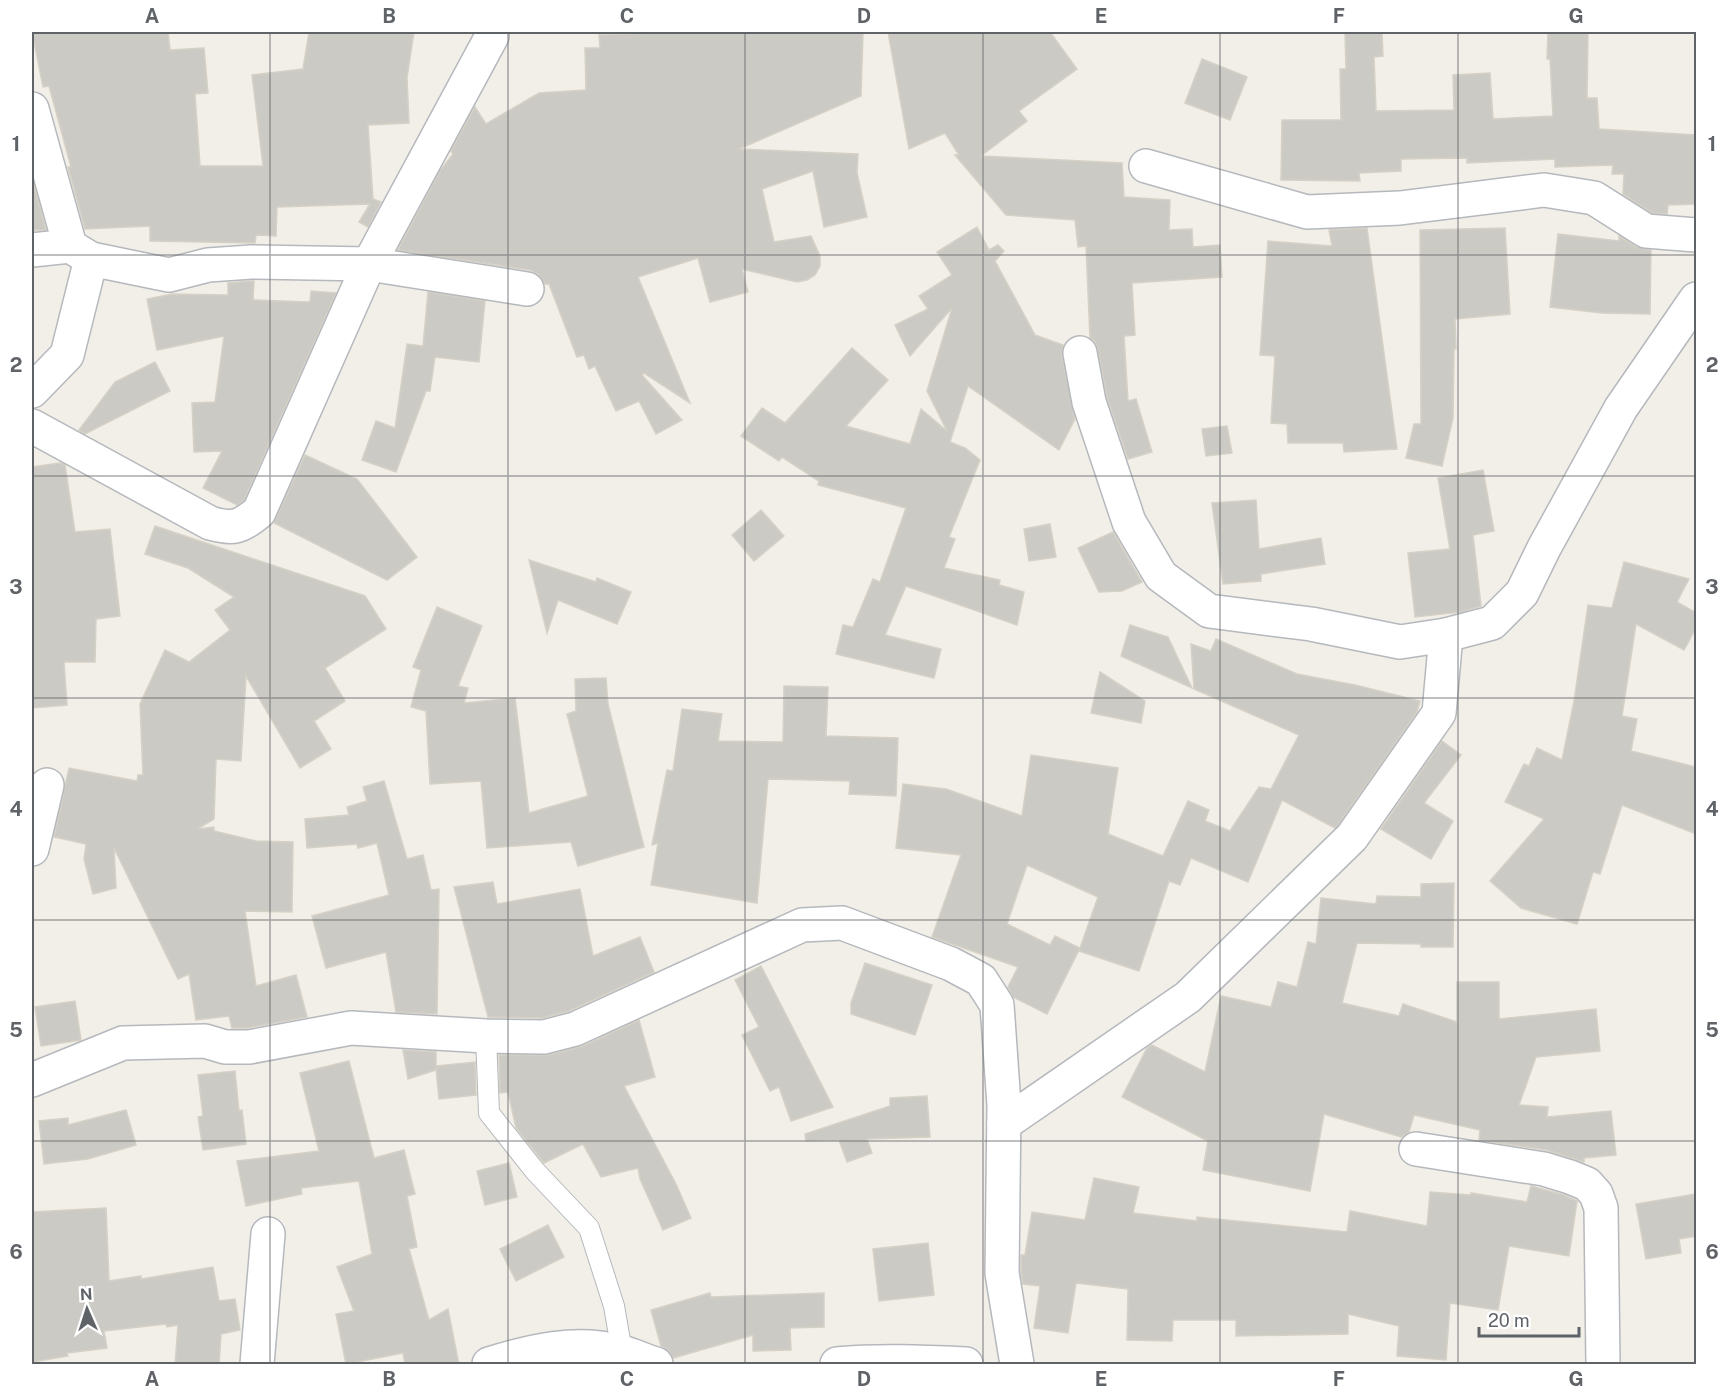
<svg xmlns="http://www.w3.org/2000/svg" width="1728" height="1396" font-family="'Public Sans',sans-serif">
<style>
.building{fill:#cccac5;stroke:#d6d1c6;stroke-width:1.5}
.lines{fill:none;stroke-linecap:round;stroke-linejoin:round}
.service-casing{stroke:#b5b8bc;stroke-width:22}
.minor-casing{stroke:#b5b8bc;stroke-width:36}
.service{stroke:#fff;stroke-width:20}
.minor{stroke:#fff;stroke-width:33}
.grid{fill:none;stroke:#5f6368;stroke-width:1.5;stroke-opacity:0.55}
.neatline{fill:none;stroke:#5f6368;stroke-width:2}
.grid-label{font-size:20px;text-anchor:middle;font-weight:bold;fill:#5f6368}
</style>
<rect width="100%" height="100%" fill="#f1efe8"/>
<g class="building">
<path d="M32,32H168L170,50L204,48L208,93L195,94L200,166H263L252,75L303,69L309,32H414L407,78L409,123L368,125L373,199L381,202L368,227L359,222L370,204L277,207L276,236L256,235L255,243L150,241V226L85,229L68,167H71L49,86L43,87Z"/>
<path d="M687,32H863L861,96L739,149L858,154L857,173L867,217L824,227L813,171L762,189L774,242L811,236L820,256V266L815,275L807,280L797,282L742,269L748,292L710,302L698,258L638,277L690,403L644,373L642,375L682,420L656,434L639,401L616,411L595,366L589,369L584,355L577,357L549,284H545L538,274L530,270L398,250L440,171L453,154L451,151L475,107L486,124L539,93L586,90L585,48H600L599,35Z"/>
<path d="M888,32H1050L1077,69L1019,111L1027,121L981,156L1122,163L1124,197L1170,200L1169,230L1192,229L1193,247L1220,245L1222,277L1132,283L1135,335L1124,336L1128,401L1136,399L1152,452L1128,459L1107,397L1098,350L1095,341L1090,338L1086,246L1078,247L1075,220L1006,215L955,155H959L945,133L909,149Z"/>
<path d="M1345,32H1382L1383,56L1374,57L1376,111L1454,110L1453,75L1490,73L1493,119L1553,116L1550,59H1547L1548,32H1588L1587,98H1597L1599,129L1696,135V204L1668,205L1667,214L1652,213L1623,194L1624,174H1612L1613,165L1555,167V159L1467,163V158L1401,159V171L1359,173L1360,181L1281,180L1282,120H1341L1340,69H1346Z"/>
<path d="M1202,59L1247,77L1230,120L1185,103Z"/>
<path d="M32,177L46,230H32Z"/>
<path d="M977,227L989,250L998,245L1004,251L995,261L1035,335L1063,345L1062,356L1075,419L1059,450L968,386L950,442L965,448L980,460L949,537L955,539L944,568L1000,580L999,585L1024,592L1017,625L906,586L885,635L941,649L934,678L836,654L843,625L853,627L873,579L880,582L906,508L818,485L819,481L782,457L779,461L741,436L762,408L785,423L852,348L888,380L846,426L910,444L921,409L947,431L927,391L952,308L910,356L895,325L928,309L919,296L952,275L937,252Z"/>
<path d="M1367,228L1397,449L1344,452L1343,443H1288L1287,424L1271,423L1275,356L1260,355L1268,241L1332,246L1329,230Z"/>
<path d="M1505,228L1510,314L1455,319L1456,349H1454L1453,418L1442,466L1406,458L1414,424H1421L1420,230Z"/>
<path d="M1558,234L1619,241V236L1636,247L1651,250L1650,314L1602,313L1550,307Z"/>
<path d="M251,281H254L253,300L310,302L311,291L336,293L244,500L237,505L203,488L222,451L194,452L192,403L215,402L224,336L157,350L147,299L172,294L228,295V283Z"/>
<path d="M428,292L485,301L479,362L435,357L430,391H426L396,472L362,460L376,421L395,428L407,344L423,346Z"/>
<path d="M155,362L170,391L85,434L79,430L115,382Z"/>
<path d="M1227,426L1232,453L1206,456L1202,429Z"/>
<path d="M305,455L357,479L417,557L387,580L274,523Z"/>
<path d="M60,463L65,465L75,532L110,529L120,616L96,619L95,662H64L67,705L32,708V467Z"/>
<path d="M1483,470L1494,531L1473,535L1481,606L1461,612L1415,617L1408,553L1450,549L1438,478Z"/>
<path d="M1256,500L1259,549L1321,538L1325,564L1261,574V581L1223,584L1212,503Z"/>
<path d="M761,510L784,536L754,561L732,535Z"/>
<path d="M1050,524L1056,557L1029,561L1024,529Z"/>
<path d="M155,526L365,596L386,629L325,668L345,701L314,721L331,749L300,768L246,676L241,761L216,759L214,819L197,829L214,827V831L256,841L293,842L292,912L245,911L256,986L296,975L307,1017L247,1028H232L229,1016L196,1020L189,974L178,979L114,848L116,888L93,894L84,859L86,844L54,837L69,768L137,781L138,775H143L140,704L165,650L189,662L230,630L215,610L234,597L188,568L145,554Z"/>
<path d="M1113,532L1142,582L1122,591L1099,592L1078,548Z"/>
<path d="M529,560L596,582L597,578L631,592L617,624L558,600L547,633Z"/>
<path d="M1624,562L1689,579L1677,602L1696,613V628L1684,650L1636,624L1622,716L1637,719L1631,751L1696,767V834L1622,805L1600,874L1593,872L1577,924L1521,908L1490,881L1544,819L1505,802L1524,764L1529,766L1537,748L1562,760L1574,701L1588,605L1612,608Z"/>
<path d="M437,607L482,626L458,686L468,688L464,703L515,698L529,813L588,796L567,714L576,711L575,679L606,678L608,704L644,847L578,866L571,842L487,848L481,781L430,784L426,711L411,707L421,670L413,667Z"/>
<path d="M1130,625L1168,637L1192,688L1121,656Z"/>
<path d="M1216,639L1297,674L1355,685L1420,701L1417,712L1338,825L1335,828L1282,800L1248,882L1191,858L1180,885L1169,881L1139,971L1079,951L1098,897L1027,865L1007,924L1050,945L1055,936L1080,948L1047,1014L1013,997L1008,987L1018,967L932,937L961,855L896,848L903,784L946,789L1022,816L1031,755L1118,768L1108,834L1163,856L1188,801L1209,810L1205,821L1230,831L1259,787L1271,789L1299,735L1194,689L1191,644L1211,651Z"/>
<path d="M1100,672L1145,701L1141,723L1091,713Z"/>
<path d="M784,686L828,687L826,736L898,738L896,796L849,794L850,781L768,779L757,903L651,885L658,843L652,845L667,770L673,771L682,709L722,714L718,741L783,742Z"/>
<path d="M1442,741L1461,755L1424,803L1453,821L1431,859L1381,829Z"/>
<path d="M384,781L407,859L423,855L431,890L439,889L437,1014L396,1012L386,952L326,968L312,916L389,895L377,843L358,848L357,844L307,848L305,819L349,815L347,807L367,801L363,787Z"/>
<path d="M493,882L497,904L580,889L593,956L640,937L654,972L569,1011L542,1018L488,1017L454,887Z"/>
<path d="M1454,883L1453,947H1421V944L1357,943L1342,1003L1399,1016L1403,1004L1457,1022V982H1499V1019L1596,1009L1600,1051L1536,1057L1519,1105L1548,1107L1547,1117L1611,1111L1616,1155L1584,1158V1162L1547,1150L1479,1140L1480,1130L1414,1115L1409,1132L1401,1137L1324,1114L1310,1191L1203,1170L1208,1141L1122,1097L1147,1048L1152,1045L1205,1072L1221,996L1271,1007L1278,982L1297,987L1308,942L1316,944L1321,898L1376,904L1377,896L1421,897V884Z"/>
<path d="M865,963L932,985L915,1035L851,1014V1003Z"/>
<path d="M761,966L778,999L833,1107L791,1121L779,1087L770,1091L742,1035L759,1027L735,980Z"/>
<path d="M75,1001L81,1040L41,1046L35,1007Z"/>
<path d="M639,1020L655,1077L624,1086L676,1184L691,1218L663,1230L640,1179L638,1168L601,1177L583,1144L544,1163L516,1128L508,1092L500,1093L499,1055H549L583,1046Z"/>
<path d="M403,1050L436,1052V1066L475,1062L476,1095L439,1099L436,1068V1070L408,1079Z"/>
<path d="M349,1061L374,1158L404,1150L415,1194L407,1196L417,1247L409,1249L429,1320L448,1309L459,1365H405L403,1353L346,1364L336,1314L354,1311L337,1267L372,1254L359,1181L301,1188L302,1194L246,1206L237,1161L319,1151L300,1073Z"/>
<path d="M235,1071L239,1111L242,1110L246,1144L203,1150L198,1117L203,1116L198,1075Z"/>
<path d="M927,1096L930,1137L867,1139L872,1153L847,1162L839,1140L806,1141L805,1134L890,1106V1098Z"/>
<path d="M126,1110L136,1145L88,1159L44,1164L39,1121L68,1118V1125Z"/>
<path d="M509,1163L517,1197L485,1205L477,1171Z"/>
<path d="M1094,1178L1139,1187L1133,1213L1197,1221V1217L1347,1232L1350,1211L1427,1226L1430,1192L1471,1195V1193L1527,1202L1531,1186L1564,1195L1577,1201L1569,1256L1509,1246L1498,1310L1450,1303L1446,1360L1397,1356L1399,1326L1348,1314V1334L1236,1336V1320H1173L1172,1341L1127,1340L1128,1289L1076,1283L1068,1333L1034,1328L1040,1286L1023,1284L1021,1272V1255H1025L1032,1212L1085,1220Z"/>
<path d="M1696,1194V1236L1679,1239L1681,1253L1646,1259L1636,1204Z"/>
<path d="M106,1208L109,1281L141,1276V1279L213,1267L219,1301L235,1299L240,1330L221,1334L219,1365H175L178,1325L167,1327L166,1324L104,1331L107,1348L67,1353L68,1356L32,1362V1212Z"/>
<path d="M548,1225L564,1257L516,1281L500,1249Z"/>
<path d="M928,1243L934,1295L879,1301L873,1249Z"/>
<path d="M710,1293L711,1297L824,1293V1327L790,1328L791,1350L753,1351V1335L673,1358L669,1351L661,1346L651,1310Z"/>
</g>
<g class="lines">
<g class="service-casing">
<path id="service" d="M486,1036L489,1113L535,1171L589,1228L614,1306L622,1352"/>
</g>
<g class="minor-casing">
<g id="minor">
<path d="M32,109L70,246L91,259"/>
<path d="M1146,166L1307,212L1400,208L1544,190L1594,198L1646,231L1696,235"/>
<path d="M32,250L70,246"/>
<path d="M1080,353L1089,402L1129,522L1161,576L1209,611L1311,624L1400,642L1446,635L1492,623L1522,593L1544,548L1621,408L1696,299"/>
<path d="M32,391L67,355L91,259L169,275L208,265L251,262L369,264L527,289"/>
<path d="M32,426L210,523C234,530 240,527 259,512L369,264L492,36"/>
<path d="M32,849L47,785"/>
<path d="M32,1080L123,1043L205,1041L225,1047H249L351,1028L486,1036L544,1037L575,1029L802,925L842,923L951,964L981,980L997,1005L1004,1105L1002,1273L1017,1364"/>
<path d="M1004,1124L1188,997L1352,837L1439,713L1446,635"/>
<path d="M1416,1149L1544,1169L1570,1177L1587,1184L1596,1194L1601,1208L1603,1364"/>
<path d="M257,1364L268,1234"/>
<path d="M489,1364C531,1351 576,1340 621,1352C633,1355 645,1361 656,1364"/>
<path d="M837,1364C879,1360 923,1362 966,1364"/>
</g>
</g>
<use href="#service" class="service"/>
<use href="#minor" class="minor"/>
</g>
<path class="grid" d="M270,32V1364M508,32V1364M745,32V1364M983,32V1364M1220,32V1364M1458,32V1364M32,255H1696M32,476H1696M32,698H1696M32,920H1696M32,1141H1696"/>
<rect width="1728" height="1396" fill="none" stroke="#ffffff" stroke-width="66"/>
<g transform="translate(87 1309) rotate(357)" stroke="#ffffff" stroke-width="4.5" paint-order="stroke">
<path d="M0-4.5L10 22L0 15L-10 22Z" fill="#5f6368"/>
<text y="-9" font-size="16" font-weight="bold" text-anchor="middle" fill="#5f6368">N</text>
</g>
<path d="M1479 1327v9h100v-9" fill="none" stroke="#5f6368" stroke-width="3"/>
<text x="1488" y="1327" font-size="18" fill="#5f6368" stroke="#ffffff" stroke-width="4.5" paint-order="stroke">20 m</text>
<rect x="33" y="33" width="1662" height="1330" class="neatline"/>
<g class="grid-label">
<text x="152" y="23">A</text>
<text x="389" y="23">B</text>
<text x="627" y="23">C</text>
<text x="864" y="23">D</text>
<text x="1101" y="23">E</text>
<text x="1339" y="23">F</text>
<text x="1576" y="23">G</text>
<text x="16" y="151">1</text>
<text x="1712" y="151">1</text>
<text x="16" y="372">2</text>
<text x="1712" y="372">2</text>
<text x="16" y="594">3</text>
<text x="1712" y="594">3</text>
<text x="16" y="816">4</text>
<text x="1712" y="816">4</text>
<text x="16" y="1037">5</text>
<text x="1712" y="1037">5</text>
<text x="16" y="1259">6</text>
<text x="1712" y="1259">6</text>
<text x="152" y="1386">A</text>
<text x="389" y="1386">B</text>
<text x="627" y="1386">C</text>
<text x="864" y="1386">D</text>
<text x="1101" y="1386">E</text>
<text x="1339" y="1386">F</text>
<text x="1576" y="1386">G</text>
</g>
</svg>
